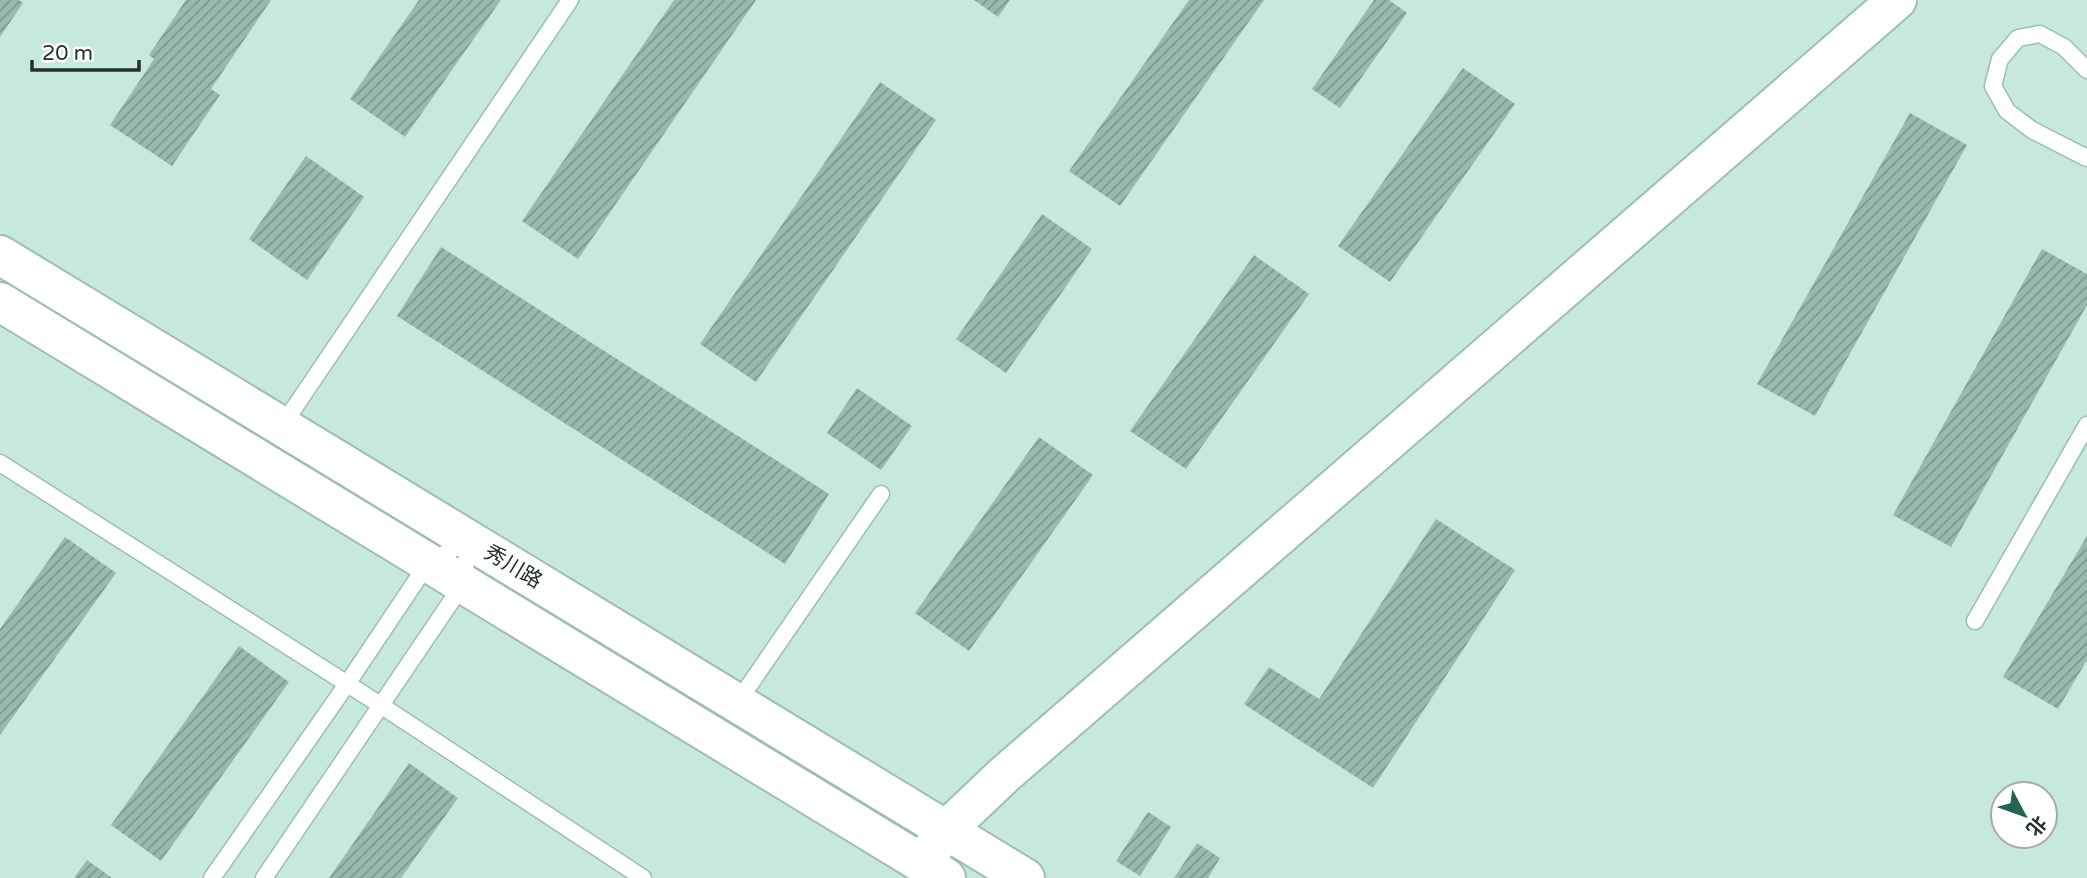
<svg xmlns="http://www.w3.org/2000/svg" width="2087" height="878" font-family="'Varela Round','Noto Sans SC',sans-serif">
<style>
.building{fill:url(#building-hatch)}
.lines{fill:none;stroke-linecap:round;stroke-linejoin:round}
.lane-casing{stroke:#9ebeb4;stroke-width:19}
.secondary-casing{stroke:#9ebeb4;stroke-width:42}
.lane{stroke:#fff;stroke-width:16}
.secondary{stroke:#fff;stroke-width:38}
.labels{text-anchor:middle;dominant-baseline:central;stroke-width:5;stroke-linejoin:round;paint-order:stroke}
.street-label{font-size:21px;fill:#23302c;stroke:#fff}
</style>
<defs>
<pattern id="building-hatch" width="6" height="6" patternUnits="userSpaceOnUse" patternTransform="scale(1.75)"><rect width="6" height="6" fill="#99b9af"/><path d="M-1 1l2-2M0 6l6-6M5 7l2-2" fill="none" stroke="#7c978f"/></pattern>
</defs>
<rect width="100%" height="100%" fill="#c7e8dd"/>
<g class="building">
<path d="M0,0H19L23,3L0,37Z"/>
<path d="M186,0H271L211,89L220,95L172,166L110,125L154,59L149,55Z"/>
<path d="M419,0H501L405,137L350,99Z"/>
<path d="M674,0H756L578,259L522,221Z"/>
<path d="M974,0H1010L998,17Z"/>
<path d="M1189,0H1264L1120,206L1069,171Z"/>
<path d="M1374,0H1389L1407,13L1340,108L1312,89Z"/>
<path d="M1463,68L1515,104L1390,282L1338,246Z"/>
<path d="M880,82L936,120L756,382L700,344Z"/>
<path d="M1910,113L1967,145L1815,416L1757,384Z"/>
<path d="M306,156L364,197L307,280L249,239Z"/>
<path d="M1042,214L1092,249L1006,373L956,339Z"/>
<path d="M441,247L829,494L785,564L397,316Z"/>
<path d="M2042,249L2087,274V305L1951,547L1893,515Z"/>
<path d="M1254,255L1309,294L1186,469L1130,431Z"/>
<path d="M857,388L912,426L881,470L827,433Z"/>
<path d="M1039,437L1093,475L969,651L915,613Z"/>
<path d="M1436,519L1515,570L1373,788L1244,704L1269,667L1319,699Z"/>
<path d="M2087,536V660L2058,709L2003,677Z"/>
<path d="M65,537L116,573L0,735V629Z"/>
<path d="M239,646L289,682L161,861L111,825Z"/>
<path d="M409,763L458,798L401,878H329Z"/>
<path d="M1148,812L1171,827L1140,876L1116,861Z"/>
<path d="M1197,843L1220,858L1208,878H1174Z"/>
<path d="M87,860L112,878H74Z"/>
</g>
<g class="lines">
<g class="lane-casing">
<g id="lane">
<path d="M2087,70L2064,47L2040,34L2018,38L2000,59L1993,86L2007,111L2032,130L2087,158"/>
<path d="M282,426L570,0"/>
<path d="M0,463L382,706L643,878"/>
<path d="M1975,621L2087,425"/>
<path d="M737,703L881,494"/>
<path d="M212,878L347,684L428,563L467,541"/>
<path d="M264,878L463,584L469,540"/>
</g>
</g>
<g class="secondary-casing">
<g id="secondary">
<path d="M0,255L1025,878"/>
<path d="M0,302L946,878"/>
<path d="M922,863L946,830L1004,775L1897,0"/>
</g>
</g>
<use href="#lane" class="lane"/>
<use href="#secondary" class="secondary"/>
</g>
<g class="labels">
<g class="street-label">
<text transform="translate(513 567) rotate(31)">秀川路</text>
</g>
</g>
<g transform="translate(2024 815) rotate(131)"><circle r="33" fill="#ffffff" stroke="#a7acab" stroke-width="2"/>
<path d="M0-5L12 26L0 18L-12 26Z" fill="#236555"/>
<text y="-10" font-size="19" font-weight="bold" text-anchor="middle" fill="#23302c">北</text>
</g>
<path d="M32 60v10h107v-10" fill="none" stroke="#23302c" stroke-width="3.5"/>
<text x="42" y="60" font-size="21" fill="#23302c" stroke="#ffffff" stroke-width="5" paint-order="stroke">20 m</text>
</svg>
